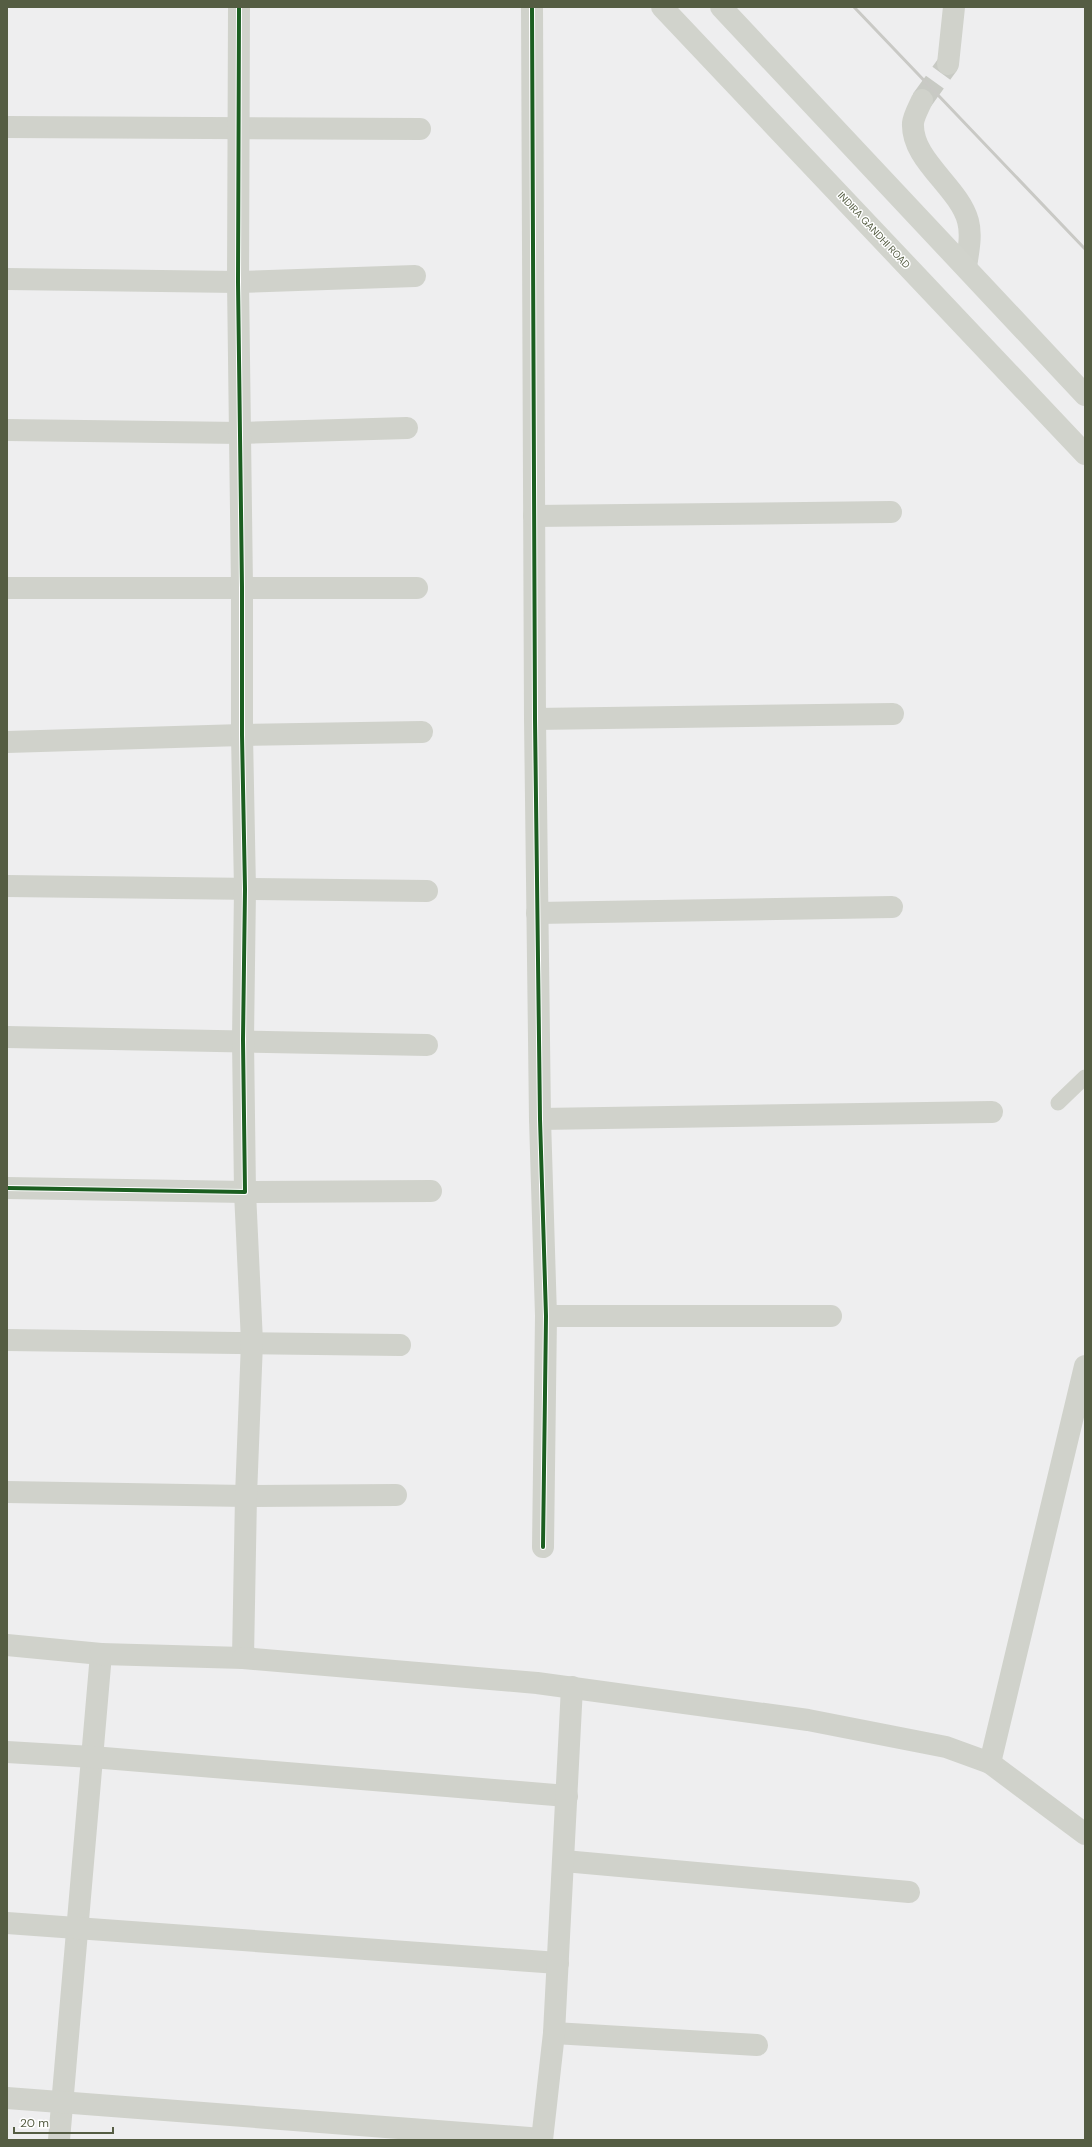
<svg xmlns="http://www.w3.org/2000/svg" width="1092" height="2147" font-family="'DM Sans',sans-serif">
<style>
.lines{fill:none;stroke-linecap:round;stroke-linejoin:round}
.minor-tunnel{stroke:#c8cac4;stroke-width:22;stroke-dasharray:22 11;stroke-linecap:butt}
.service{stroke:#d0d2cb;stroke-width:15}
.minor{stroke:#d0d2cb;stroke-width:22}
.secondary{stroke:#d1d3cc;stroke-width:22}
.rail{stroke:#c9c9c5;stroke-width:3}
.cycleway-casing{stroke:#fff;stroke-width:6}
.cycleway{stroke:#1b5e20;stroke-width:4}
.labels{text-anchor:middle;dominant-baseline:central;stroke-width:3;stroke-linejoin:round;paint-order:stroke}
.street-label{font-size:10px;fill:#555d43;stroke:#fff}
</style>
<rect width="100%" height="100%" fill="#eeeeef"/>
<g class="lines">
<path class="minor-tunnel" d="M922,100L948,64"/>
<path class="service" d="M1058,1103L1085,1077"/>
<g class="minor">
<path d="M532,7L535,719L540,1119L546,1316L543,1547"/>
<path d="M948,64L954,7"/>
<path d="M922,100C919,107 914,115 913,123C911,160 959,187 968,221C972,236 968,252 966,267"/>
<path d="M7,127L420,129"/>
<path d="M7,279L238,282L415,276"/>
<path d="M7,430L241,433L407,428"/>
<path d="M534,516L891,512"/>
<path d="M7,588H417"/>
<path d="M535,719L893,714"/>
<path d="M7,742L242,735L422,732"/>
<path d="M7,886L427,891"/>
<path d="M537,913L892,907"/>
<path d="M7,1037L427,1045"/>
<path d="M540,1119L992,1112"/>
<path d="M7,1188L245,1192L243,1040L245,889L242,735V587L238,282L239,7"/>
<path d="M546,1316H831"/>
<path d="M7,1340L400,1345"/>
<path d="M7,1492L246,1496L396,1495"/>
<path d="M7,1645L101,1654L59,2140"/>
<path d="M101,1654L243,1658L246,1496L252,1342L245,1192L431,1191"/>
<path d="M243,1658L537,1683L808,1720L946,1747L990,1763L1085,1834"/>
<path d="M7,1752L92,1757L567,1796"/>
<path d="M990,1763L1085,1366"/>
<path d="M564,1861L909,1892"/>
<path d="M7,1923L558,1963"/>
<path d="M554,2033L757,2045"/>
<path d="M7,2098L542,2139"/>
<path d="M542,2140L554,2033L572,1687"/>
</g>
<g class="secondary">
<path d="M662,7L1085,454"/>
<path d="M721,7L1085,395"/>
</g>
<path class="rail" d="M854,7L1085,249"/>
<g class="cycleway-casing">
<g id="cycleway">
<path d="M532,7L535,719L540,1119L546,1316L543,1547"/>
<path d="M7,1188L245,1192L243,1040L245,889L242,735V587L238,282L239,7"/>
</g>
</g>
<use href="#cycleway" class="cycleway"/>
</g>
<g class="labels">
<g class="street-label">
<text transform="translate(874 230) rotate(47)">INDIRA GANDHI ROAD</text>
</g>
</g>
<rect width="1092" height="2147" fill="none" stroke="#555d43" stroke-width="16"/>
<path d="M14 2127v6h99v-6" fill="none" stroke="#555d43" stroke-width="2"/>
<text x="20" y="2127" font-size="12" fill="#555d43" stroke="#ffffff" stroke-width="3" paint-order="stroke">20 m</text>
</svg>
